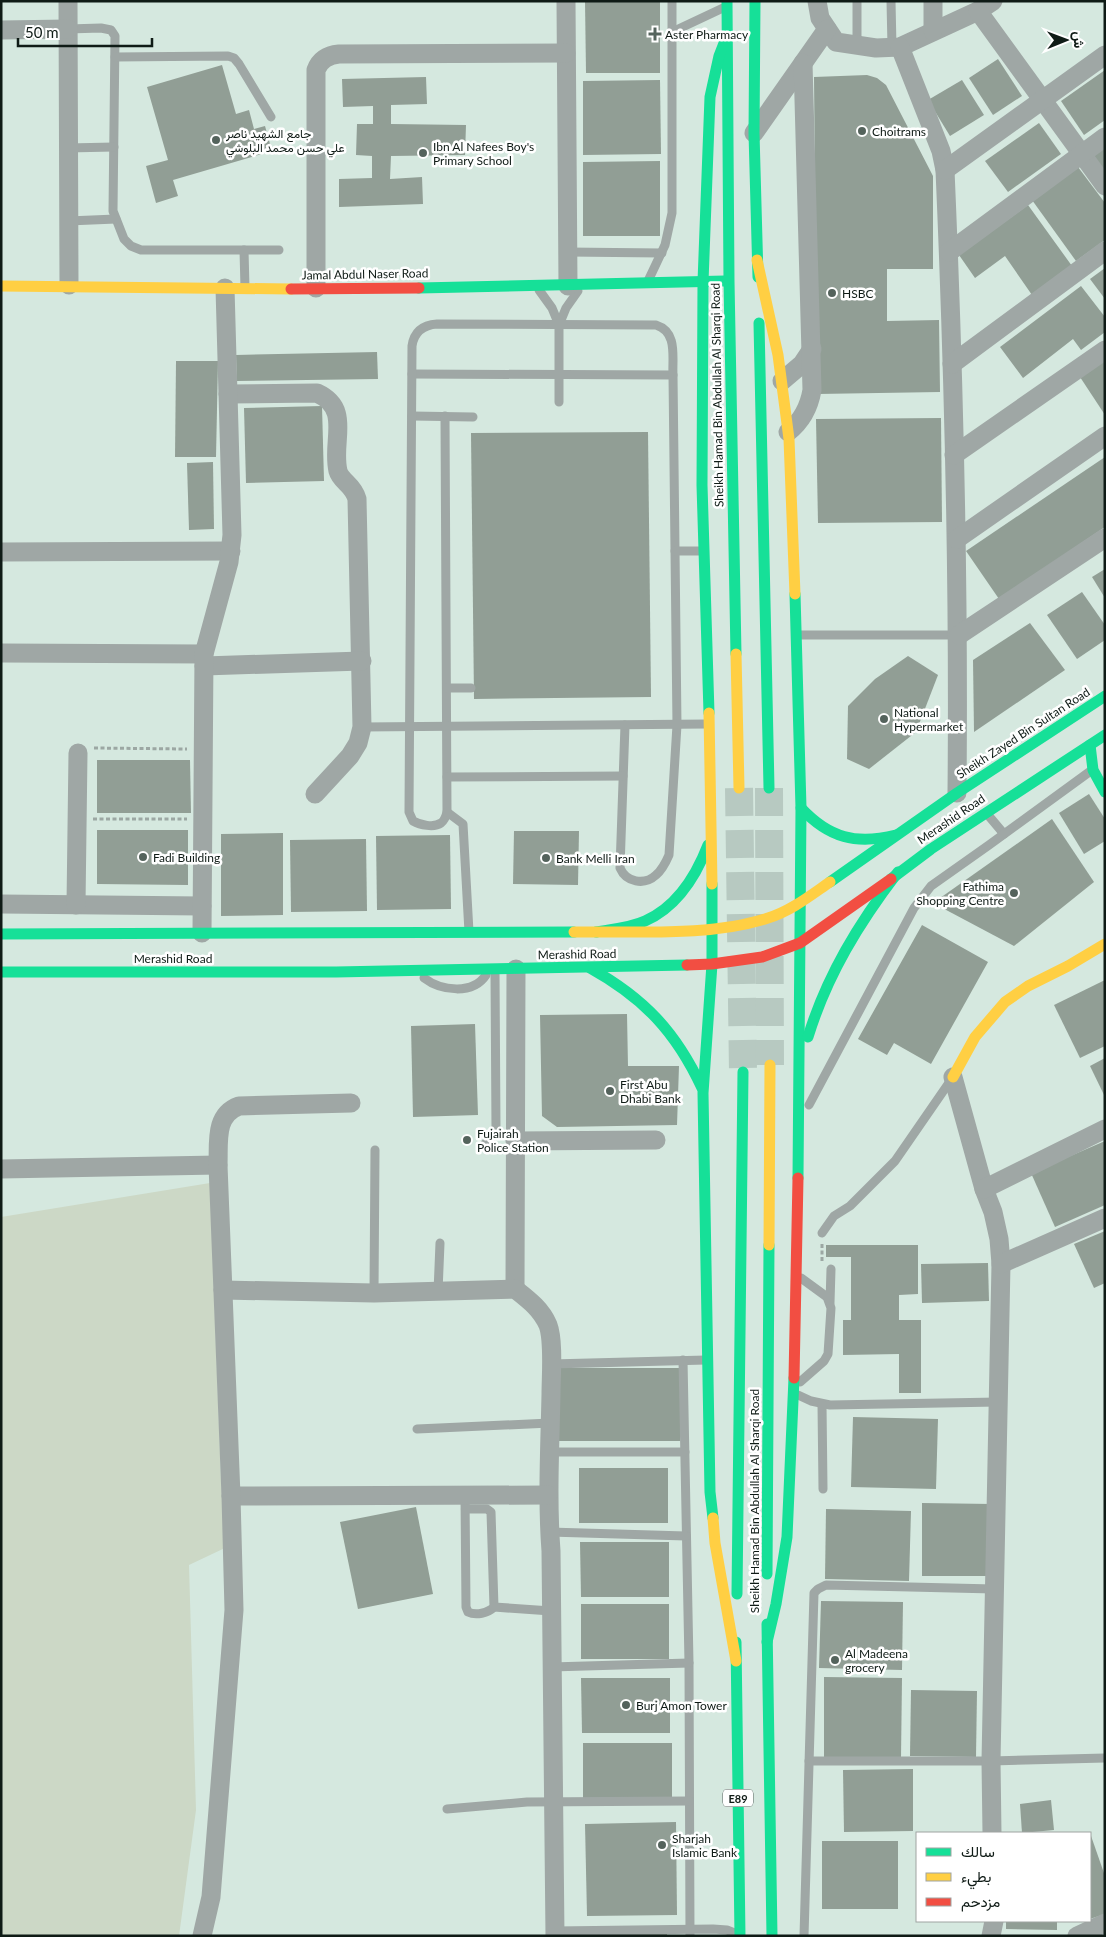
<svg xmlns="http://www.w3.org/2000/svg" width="1106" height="1937" font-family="Lato,Vazirmatn,sans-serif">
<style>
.green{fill:#ccd8c6}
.building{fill:#919e95}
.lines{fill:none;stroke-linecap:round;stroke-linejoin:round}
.highway-tunnel{stroke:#b7c9c1;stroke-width:28;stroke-dasharray:28 14;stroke-linecap:butt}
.path{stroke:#9ca7a3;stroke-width:3;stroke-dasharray:4 2.5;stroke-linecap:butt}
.lane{stroke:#9fa7a5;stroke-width:9}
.street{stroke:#9fa7a5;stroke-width:19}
.fast{stroke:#16e098;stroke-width:11}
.slow{stroke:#ffcf43;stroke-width:11}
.jam{stroke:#f24e42;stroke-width:11}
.poi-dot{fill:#54635c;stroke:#fff;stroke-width:2}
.labels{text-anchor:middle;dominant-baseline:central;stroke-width:5;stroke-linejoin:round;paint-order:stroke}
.shield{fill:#fff;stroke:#575f5c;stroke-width:1}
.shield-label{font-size:11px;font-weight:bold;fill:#0f1b16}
.poi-label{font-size:12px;fill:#0f1b16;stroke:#fff;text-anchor:start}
.street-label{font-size:12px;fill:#0f1b16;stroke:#fff}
</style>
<rect width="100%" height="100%" fill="#d5e8df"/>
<path class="green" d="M210,1183L221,1481L227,1547L189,1565L196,1810L179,1936H1V1217Z"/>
<g class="building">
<path d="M585,1H660V73H586Z"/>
<path d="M998,59L1022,96L993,115L969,78Z"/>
<path d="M222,65L236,114L249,110L254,129L265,126L272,151L173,180L178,196L156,203L146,166L168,160L147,87Z"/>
<path d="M1105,70V120L1084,135L1061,101Z"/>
<path d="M867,75L877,78L886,85L933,176V269H887V321L939,320L940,392L817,394L814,77Z"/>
<path d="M426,77L427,104L391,105V124L466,125L465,155L391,156L390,179L422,177L423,204L339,207V179L372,178V156L356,155L357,124H373V106L343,107L342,79Z"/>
<path d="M660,80L661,154L583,155V81Z"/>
<path d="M962,80L984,115L950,136L928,100Z"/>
<path d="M1039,123L1061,154L1008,192L985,161Z"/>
<path d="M1105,146V174L1091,155Z"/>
<path d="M660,161V236H583V162Z"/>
<path d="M1078,167L1105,203V240L1076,261L1032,200Z"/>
<path d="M1028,205L1072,266L1032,295L1005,256L975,278L959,255Z"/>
<path d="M1105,268V299L1090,279Z"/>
<path d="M1081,286L1105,317V332L1081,350L1073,339L1023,378L1000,347Z"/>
<path d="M377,352L378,379L237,381L236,355Z"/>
<path d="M1105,360V415L1080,377Z"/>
<path d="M176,361H218L216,457H175Z"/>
<path d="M322,406L324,481L246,483L244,408Z"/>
<path d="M941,418L942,522L818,523L816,419Z"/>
<path d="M648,432L651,697L474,699L471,433Z"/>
<path d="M1105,457V527L999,599L966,551Z"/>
<path d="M213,462L214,529L189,530L187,463Z"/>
<path d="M1105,569V598L1092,577Z"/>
<path d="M1082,592L1105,625V640L1077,659L1047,615Z"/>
<path d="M1030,623L1065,670L974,732L973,660Z"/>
<path d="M908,656L938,675L916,732L869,769L847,759L848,706L875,679Z"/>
<path d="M97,760H190L191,813H97Z"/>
<path d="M1089,794L1105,819V841L1084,854L1059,813Z"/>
<path d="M1052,819L1094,882L1014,946L933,903Z"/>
<path d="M97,830H188V885L97,884Z"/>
<path d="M514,831H579L578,885L513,884Z"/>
<path d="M283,833V915L221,916V834Z"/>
<path d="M450,835L451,909L377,910L376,836Z"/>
<path d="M366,839L367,911L291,912L290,840Z"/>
<path d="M922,925L988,962L931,1064L894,1043L887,1055L858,1039Z"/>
<path d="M1105,980V1046L1080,1058L1054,1005Z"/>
<path d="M627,1014L628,1066H679L677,1125L557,1127L542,1116L540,1015Z"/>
<path d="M475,1024L478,1115L413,1117L411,1026Z"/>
<path d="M1105,1058V1097L1090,1066Z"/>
<path d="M1105,1141V1205L1055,1227L1031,1173Z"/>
<path d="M1105,1231V1283L1094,1288L1074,1244Z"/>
<path d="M826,1245H918V1294L899,1295V1320H921V1393H899V1354L843,1355V1320H851V1257H826Z"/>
<path d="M988,1263L989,1301L922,1303L921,1264Z"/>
<rect x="557" y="1368" width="123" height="73"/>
<path d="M853,1417L938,1419L936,1489L851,1487Z"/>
<rect x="579" y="1468" width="89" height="55"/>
<path d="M922,1503L992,1504V1576H922Z"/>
<path d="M416,1507L433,1594L358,1609L340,1522Z"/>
<path d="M826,1509L911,1511L909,1581L825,1579Z"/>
<path d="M580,1542H669V1597H581Z"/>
<path d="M821,1601L903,1602L902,1670L819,1668Z"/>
<rect x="581" y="1604" width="88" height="55"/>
<path d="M824,1677L902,1678L901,1758L824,1757Z"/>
<path d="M581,1678H670V1733H582Z"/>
<path d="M911,1690L977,1691L976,1757L910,1756Z"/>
<path d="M583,1743H672V1797L583,1798Z"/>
<path d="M913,1769V1831L844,1832L843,1770Z"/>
<path d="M1051,1800L1054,1830L1022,1833L1020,1804Z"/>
<path d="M676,1822L677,1915L587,1916L585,1824Z"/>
<path d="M1090,1833L1105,1876V1914L1090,1919Z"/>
<rect x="822" y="1841" width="76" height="68"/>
<path d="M1006,1921H1057V1930L1006,1929Z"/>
<path d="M667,1932V1936H582V1933Z"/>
</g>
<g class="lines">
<g class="highway-tunnel">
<path d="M739,788L743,1072"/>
<path d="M769,788L770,1065"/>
</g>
<g class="path">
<path d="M94,748L187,749"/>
<path d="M93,819H187"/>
<path d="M822,1261V1244"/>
</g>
<g class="lane">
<path d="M891,1L892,47"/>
<path d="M68,29L101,28L111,30L115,36L113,211L124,239L131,246L141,250H279"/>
<path d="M672,32L723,8"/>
<path d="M857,45V1"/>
<path d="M115,57L228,56L234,58L239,64L271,117"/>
<path d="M67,148L114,147"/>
<path d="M68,221L116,219"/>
<path d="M244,250L245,288"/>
<path d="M567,252L662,253"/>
<path d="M648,281L665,245L672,213V1"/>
<path d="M539,290L552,308L559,325V402"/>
<path d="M559,325L566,308L578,291"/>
<path d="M412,374L673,375"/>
<path d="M412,416L473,417"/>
<path d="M445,416L447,812C446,816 444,821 441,823C434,828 420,825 413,821L409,812L412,346C414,332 423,325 437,324L656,325C678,332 672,357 673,375L677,725L669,855C666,862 662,870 656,875C644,886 626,882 620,868L625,725"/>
<path d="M675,551H702"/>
<path d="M799,635H958"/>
<path d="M447,688H471"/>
<path d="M362,727L707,724"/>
<path d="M447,777L623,776"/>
<path d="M447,812L463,824L469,932"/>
<path d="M988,815L1004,834"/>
<path d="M424,978C441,991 473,995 486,975"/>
<path d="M809,1105L914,908L931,886L989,845L1092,770"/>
<path d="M484,1145L496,1130L495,972"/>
<path d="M822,1233L834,1216L850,1206L895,1161L953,1077"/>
<path d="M438,1292L440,1243"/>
<path d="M374,1293L375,1150"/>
<path d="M830,1303L831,1269"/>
<path d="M683,1360L689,1663L690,1936"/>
<path d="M551,1364L706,1360"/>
<path d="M800,1382L824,1361L828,1354L831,1308L827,1297L801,1278"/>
<path d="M798,1395L811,1401L830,1405L998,1402"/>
<path d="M822,1404L823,1489"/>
<path d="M417,1429L550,1423"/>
<path d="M549,1452H685"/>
<path d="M465,1495L466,1607L468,1612C476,1616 488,1613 494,1607L491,1512L487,1509H465"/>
<path d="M549,1532L686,1536"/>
<path d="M494,1607L551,1611"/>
<path d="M551,1667L689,1663"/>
<path d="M809,1761H991L1105,1758"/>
<path d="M447,1809L527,1802L689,1801"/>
<path d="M555,1931L713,1929L727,1930L737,1934"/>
<path d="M804,1936L814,1593L818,1589L826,1585L994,1589"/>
</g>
<g class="street">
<path d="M68,1L69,285"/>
<path d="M566,1L568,286"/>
<path d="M817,1L820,18L836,42L876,48L900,47L978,11L993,1"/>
<path d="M978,11L1105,186"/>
<path d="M1,30L68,29"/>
<path d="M933,31V1"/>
<path d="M900,47L941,151L945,170C954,378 959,585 957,793"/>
<path d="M754,133L827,29"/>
<path d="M945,170L1105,55"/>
<path d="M949,252L1105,137"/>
<path d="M316,288V70C320,59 329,55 339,54L566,53"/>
<path d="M952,364L1105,251"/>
<path d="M782,381L802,364L812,349"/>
<path d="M228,394L317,393C352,409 331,441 338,471C341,482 353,484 357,499L362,727L358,743L350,756L315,794"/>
<path d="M788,432C802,421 809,408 812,390L803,63"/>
<path d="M954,455L1105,350"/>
<path d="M957,539L1105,436"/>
<path d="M1,552L231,551"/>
<path d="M959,635L1105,538"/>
<path d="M1,653L204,654"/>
<path d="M204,666L362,661"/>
<path d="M1,904L202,906"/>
<path d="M76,905L78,753"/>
<path d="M202,933L204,654L229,562L232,535L225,288"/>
<path d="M953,1077L984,1189L993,1212L999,1239L1001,1264L991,1761L992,1833"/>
<path d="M515,1141L656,1140"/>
<path d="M1,1169L218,1165"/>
<path d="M984,1189L1105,1129"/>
<path d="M1001,1264L1105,1218"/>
<path d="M515,1289L516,969"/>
<path d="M223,1290L374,1293L515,1289C529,1300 541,1309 548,1325C554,1341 551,1376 551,1394C550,1446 547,1499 551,1551L555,1936"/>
<path d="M231,1496L548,1495"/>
<path d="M202,1936L211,1897L234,1610L231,1496L218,1165C219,1143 214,1115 239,1106L351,1103"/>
<path d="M991,1936L994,1921"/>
<path d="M1077,1936L1105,1923"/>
</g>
<g class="fast">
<path d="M727,1L729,281L736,654"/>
<path d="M755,1L754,133L758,277"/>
<path d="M419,288L725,281"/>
<path d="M759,323L769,788"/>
<path d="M795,594L801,808L798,1178"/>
<path d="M709,713L702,485L703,282L710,97L719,56L728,33"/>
<path d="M1090,745L1093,770L1105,792"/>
<path d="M801,808C829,838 856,845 896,835"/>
<path d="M891,879L931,849L1105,735"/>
<path d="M830,882L957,793L1105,696"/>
<path d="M712,884V964L703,1093L710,1492L713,1518"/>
<path d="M596,932C612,929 630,928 645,921C677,907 696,876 708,845"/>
<path d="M1,934L574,932"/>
<path d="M590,968C644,998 676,1032 702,1088"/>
<path d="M1,972H336L687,965"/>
<path d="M808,1037C827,975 859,923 898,872"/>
<path d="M767,1574L769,1245"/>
<path d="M737,1594L743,1072"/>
<path d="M767,1624L772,1936"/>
<path d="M736,1642L740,1936"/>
<path d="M767,1642L776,1604L787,1537L794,1378"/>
</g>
<g class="slow">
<path d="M757,260L778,355L789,439L795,594"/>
<path d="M1,286L291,289"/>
<path d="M736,654L739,788"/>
<path d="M709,713L712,884"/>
<path d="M574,932C634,931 711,937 768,918C791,911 811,895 830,882"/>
<path d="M953,1077L975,1037L1005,1002L1028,986L1068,966L1105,944"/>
<path d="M769,1245L770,1065"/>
<path d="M713,1518L715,1543L736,1661"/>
</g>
<g class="jam">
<path d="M291,289L419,288"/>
<path d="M687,965L712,964L762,957L800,943L891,879"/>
<path d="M794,1378L798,1178"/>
</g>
</g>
<g class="poi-dot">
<path d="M652.5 26.5h5v5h5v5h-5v5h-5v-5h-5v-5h5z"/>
<circle cx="862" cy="131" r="5"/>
<circle cx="216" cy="140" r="5"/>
<circle cx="423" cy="153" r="5"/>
<circle cx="832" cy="293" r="5"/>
<circle cx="884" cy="719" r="5"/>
<circle cx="143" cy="857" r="5"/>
<circle cx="546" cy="858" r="5"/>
<circle cx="1014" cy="893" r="5"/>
<circle cx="610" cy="1091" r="5"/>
<circle cx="467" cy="1140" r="5"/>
<circle cx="835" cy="1660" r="5"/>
<circle cx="626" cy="1705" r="5"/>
<circle cx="662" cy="1845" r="5"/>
</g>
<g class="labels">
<rect class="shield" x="723" y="1789.5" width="30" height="17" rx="4"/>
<g class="shield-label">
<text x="738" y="1798">E89</text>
</g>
<g class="poi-label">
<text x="665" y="34">Aster Pharmacy</text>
<text x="872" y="131">Choitrams</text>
<text x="226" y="133">جامع الشهيد ناصر<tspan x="226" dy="14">علي حسن محمد البلوشي</tspan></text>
<text x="433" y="146">Ibn Al Nafees Boy's<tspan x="433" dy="14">Primary School</tspan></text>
<text x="842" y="293">HSBC</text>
<text x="894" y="712">National<tspan x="894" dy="14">Hypermarket</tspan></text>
<text x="153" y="857">Fadi Building</text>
<text x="556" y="858">Bank Melli Iran</text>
<text x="1004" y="886" text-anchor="end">Fathima<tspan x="1004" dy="14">Shopping Centre</tspan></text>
<text x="620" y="1084">First Abu<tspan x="620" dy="14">Dhabi Bank</tspan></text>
<text x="477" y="1133">Fujairah<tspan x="477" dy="14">Police Station</tspan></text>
<text x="845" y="1653">Al Madeena<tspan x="845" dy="14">grocery</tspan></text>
<text x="636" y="1705">Burj Amon Tower</text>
<text x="672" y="1838">Sharjah<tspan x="672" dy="14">Islamic Bank</tspan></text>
</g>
<g class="street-label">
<text transform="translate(365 274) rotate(-1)">Jamal Abdul Naser Road</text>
<text transform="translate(717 395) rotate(-91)">Sheikh Hamad Bin Abdullah Al Sharqi Road</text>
<text transform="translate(1023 733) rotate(-33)">Sheikh Zayed Bin Sultan Road</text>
<text transform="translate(951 819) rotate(-34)">Merashid Road</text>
<text transform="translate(577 954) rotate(-1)">Merashid Road</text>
<text x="173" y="958">Merashid Road</text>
<text transform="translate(754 1501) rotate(-90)">Sheikh Hamad Bin Abdullah Al Sharqi Road</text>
</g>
</g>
<rect width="1106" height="1937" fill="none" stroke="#0f1b16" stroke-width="5"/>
<rect x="916" y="1832" width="175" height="90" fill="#ffffff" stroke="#9fa4a2"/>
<rect x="926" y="1848" width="25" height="8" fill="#16e098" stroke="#9fa4a2"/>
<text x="961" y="1857" font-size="15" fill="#0f1b16">سالك</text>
<rect x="926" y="1873" width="25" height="8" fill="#ffcf43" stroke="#9fa4a2"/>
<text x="961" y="1882" font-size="15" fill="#0f1b16">بطيء</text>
<rect x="926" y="1898" width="25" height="8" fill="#f24e42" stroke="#9fa4a2"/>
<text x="961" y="1907" font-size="15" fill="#0f1b16">مزدحم</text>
<g transform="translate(1066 40) rotate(89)" stroke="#ffffff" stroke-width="4" paint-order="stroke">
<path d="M0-4L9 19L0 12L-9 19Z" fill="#0f1b16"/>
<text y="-8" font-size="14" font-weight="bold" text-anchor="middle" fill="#0f1b16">ش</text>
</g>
<path d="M18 38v8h134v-8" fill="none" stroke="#0f1b16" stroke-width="2.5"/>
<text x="25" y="38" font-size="15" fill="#0f1b16" stroke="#ffffff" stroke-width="4" paint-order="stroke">50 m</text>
</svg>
